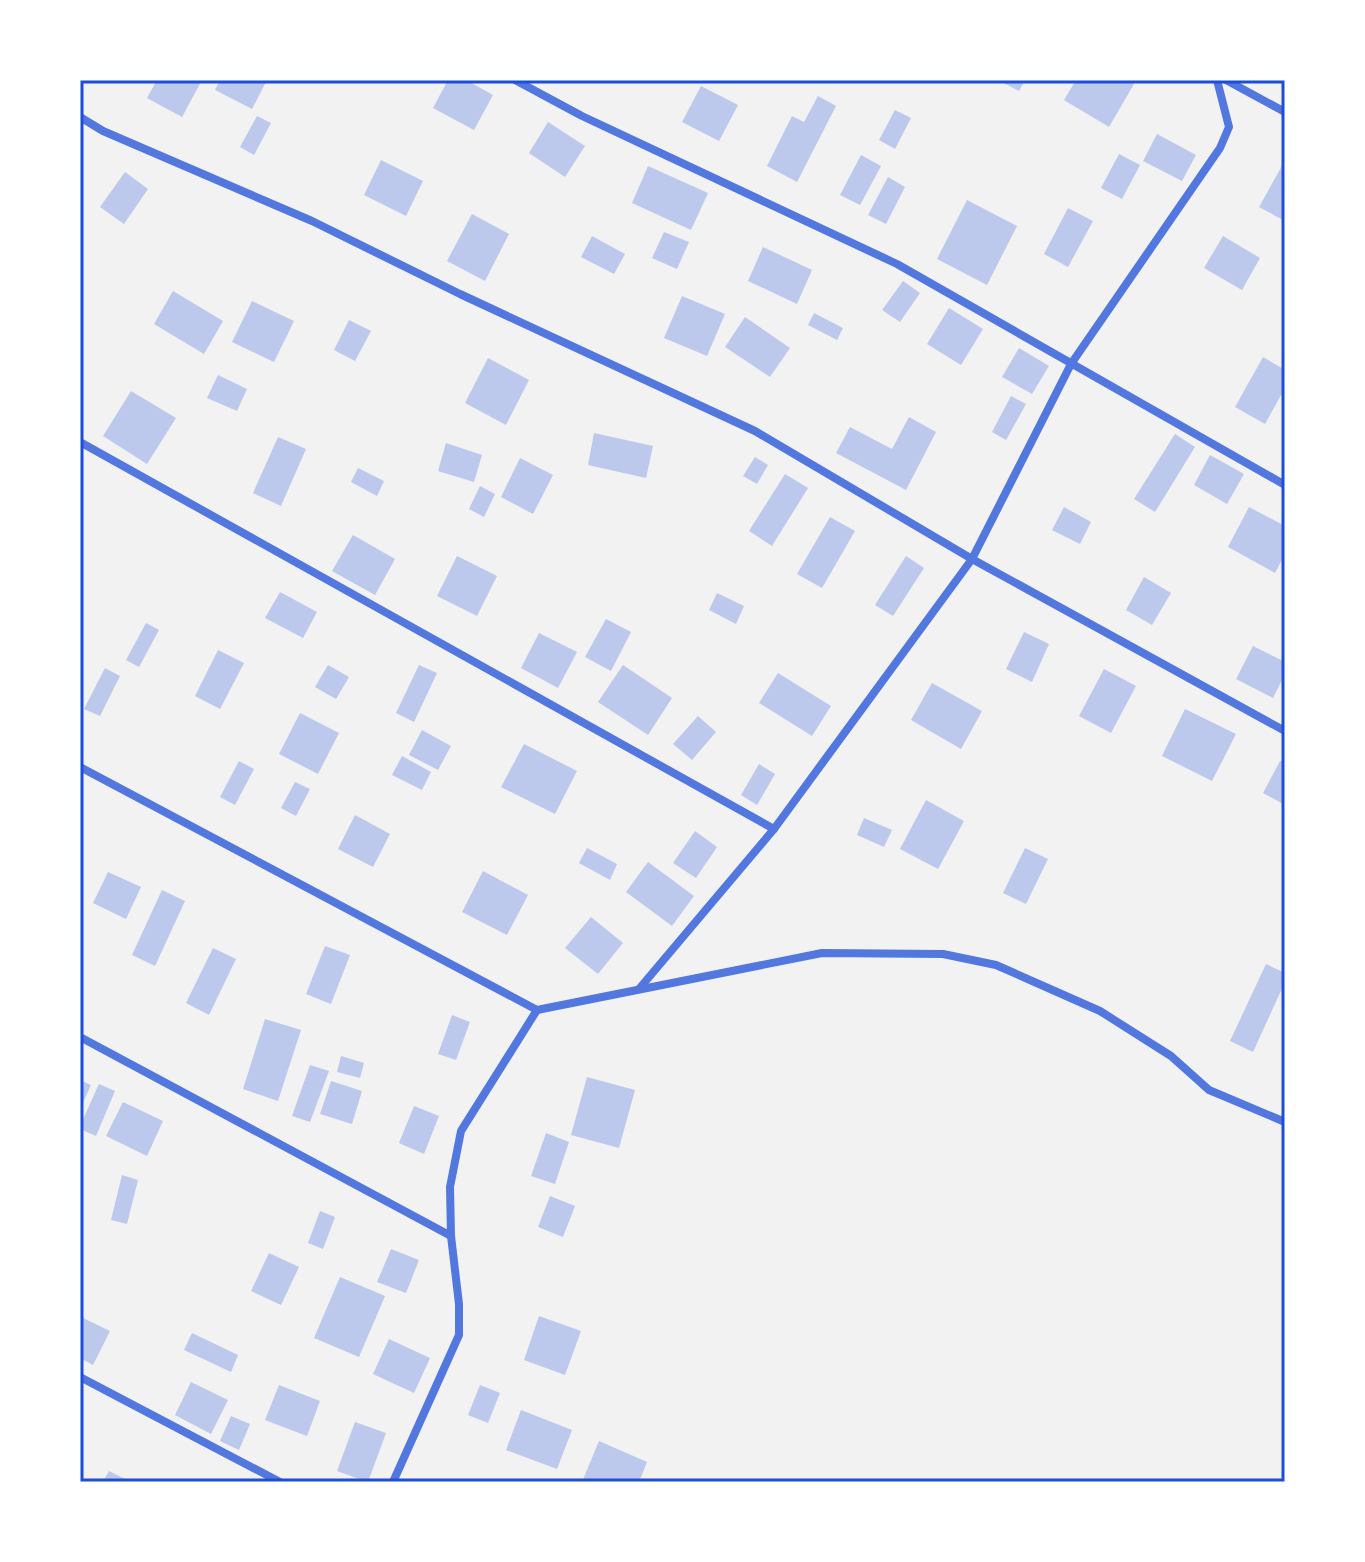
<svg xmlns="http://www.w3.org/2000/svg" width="1365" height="1562" font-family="Barlow,sans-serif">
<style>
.building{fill:#bdc9ec}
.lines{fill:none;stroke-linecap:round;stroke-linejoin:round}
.minor{stroke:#5277de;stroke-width:8}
.neatline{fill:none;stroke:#1d4ed8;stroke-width:3}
</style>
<rect width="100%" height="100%" fill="#f2f2f2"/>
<g class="building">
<path d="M157,80H202L182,117L147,98Z"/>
<path d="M220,80H267L252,109L215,90Z"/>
<path d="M448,80H466L493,95L474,130L433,108Z"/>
<path d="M998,80H1025L1019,91Z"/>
<path d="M1076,80H1128L1134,84L1109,127L1064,100Z"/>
<path d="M701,86L738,105L719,141L682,122Z"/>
<path d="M818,96L836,106L797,182L767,166L792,116L804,122Z"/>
<path d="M895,110L911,118L895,149L879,140Z"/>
<path d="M257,116L271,123L254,155L240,147Z"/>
<path d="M548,122L585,146L565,177L529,153Z"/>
<path d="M1157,134L1196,155L1182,181L1143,161Z"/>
<path d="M1119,154L1140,165L1122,199L1101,188Z"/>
<path d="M861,155L881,166L860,205L840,195Z"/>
<path d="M381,160L423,181L406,216L364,195Z"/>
<path d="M1283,164L1285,165V221L1259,207Z"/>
<path d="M648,166L708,193L691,230L632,203Z"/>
<path d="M125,172L148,189L124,224L100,207Z"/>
<path d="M888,177L905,187L886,224L868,215Z"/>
<path d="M967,200L1017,226L987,285L937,259Z"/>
<path d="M1068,208L1093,221L1068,267L1044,254Z"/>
<path d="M472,214L509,234L485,281L447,261Z"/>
<path d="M664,232L689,242L677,269L652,258Z"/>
<path d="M592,236L625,254L614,274L581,257Z"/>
<path d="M1223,236L1260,258L1242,290L1204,268Z"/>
<path d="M763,247L812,270L797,304L748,281Z"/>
<path d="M903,281L920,293L900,322L882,310Z"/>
<path d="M173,291L223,321L204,354L154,324Z"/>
<path d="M682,296L725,314L707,356L664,338Z"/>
<path d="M252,301L294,321L274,362L232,342Z"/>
<path d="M949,308L983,329L961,365L927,344Z"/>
<path d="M814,313L843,328L837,340L808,325Z"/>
<path d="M745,317L790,348L770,377L725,347Z"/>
<path d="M349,320L371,331L355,361L334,350Z"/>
<path d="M1019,348L1049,366L1032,394L1002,377Z"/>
<path d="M1263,357L1285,370V388L1265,424L1235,407Z"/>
<path d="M488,358L529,380L506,425L465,403Z"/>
<path d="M218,375L247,389L237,411L207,398Z"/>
<path d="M131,391L176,418L147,464L103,436Z"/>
<path d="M1011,396L1026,404L1006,440L992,432Z"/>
<path d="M909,417L936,432L906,490L836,453L850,427L892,449Z"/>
<path d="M594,433L653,446L646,478L588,465Z"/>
<path d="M1175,434L1195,447L1155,512L1134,499Z"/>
<path d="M278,437L306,449L281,506L253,493Z"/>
<path d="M446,443L482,455L474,482L438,471Z"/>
<path d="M1210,455L1244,474L1227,504L1194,485Z"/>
<path d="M755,457L768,465L757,484L743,476Z"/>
<path d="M520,458L553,475L533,514L501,497Z"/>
<path d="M358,468L384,481L377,496L351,482Z"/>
<path d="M785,474L808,488L772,546L749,531Z"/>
<path d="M480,486L495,494L484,517L469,509Z"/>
<path d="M1064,507L1091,522L1080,544L1052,530Z"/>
<path d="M1249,507L1285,526V554L1275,573L1228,547Z"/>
<path d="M830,517L855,531L822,588L797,574Z"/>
<path d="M353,535L395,559L375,595L332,571Z"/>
<path d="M457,556L497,576L477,616L437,596Z"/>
<path d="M906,556L924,568L893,616L875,605Z"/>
<path d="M1144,577L1171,593L1152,625L1126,610Z"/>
<path d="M280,592L317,612L303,638L265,618Z"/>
<path d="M717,593L744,606L736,624L709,610Z"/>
<path d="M606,619L631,632L611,671L585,657Z"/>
<path d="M146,623L159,630L139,667L126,660Z"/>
<path d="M1024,632L1049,644L1032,682L1006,669Z"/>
<path d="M539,633L577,652L558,688L521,668Z"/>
<path d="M1253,646L1285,662V674L1273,698L1236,679Z"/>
<path d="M218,650L244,663L220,709L195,696Z"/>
<path d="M328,665L349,677L336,699L315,687Z"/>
<path d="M419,665L437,673L414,722L396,713Z"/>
<path d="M623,665L672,698L648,735L598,702Z"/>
<path d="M105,668L120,676L100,716L84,709Z"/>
<path d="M1104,669L1136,686L1111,733L1079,716Z"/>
<path d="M778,673L831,706L812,736L759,703Z"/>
<path d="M932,683L982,711L961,749L911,720Z"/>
<path d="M1185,709L1236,734L1212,781L1162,756Z"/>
<path d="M300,713L339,733L318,774L279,754Z"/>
<path d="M698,716L716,732L692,760L673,744Z"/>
<path d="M422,730L451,746L438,770L409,755Z"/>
<path d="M524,744L577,771L555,814L501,787Z"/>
<path d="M402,756L431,772L422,790L392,775Z"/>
<path d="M239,761L254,769L235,805L220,797Z"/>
<path d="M1280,761L1285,763V805L1263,793Z"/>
<path d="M759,764L775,774L757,805L741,795Z"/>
<path d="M295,782L310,789L296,816L281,808Z"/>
<path d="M926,800L964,821L938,869L900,849Z"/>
<path d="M355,815L390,834L373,867L338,849Z"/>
<path d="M864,818L892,830L884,847L857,835Z"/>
<path d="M695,831L717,847L696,878L673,863Z"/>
<path d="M587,848L617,864L610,880L579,863Z"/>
<path d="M1025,848L1048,859L1026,904L1003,893Z"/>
<path d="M648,862L694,896L672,926L626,892Z"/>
<path d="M483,871L528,895L507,935L462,912Z"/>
<path d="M108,872L141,887L126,919L93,903Z"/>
<path d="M162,890L185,901L155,966L132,955Z"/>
<path d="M591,917L623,943L598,974L565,948Z"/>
<path d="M325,946L350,955L331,1004L306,994Z"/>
<path d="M213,948L236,959L209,1015L186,1003Z"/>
<path d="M1266,964L1285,973V982L1253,1052L1230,1041Z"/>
<path d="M452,1015L470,1022L456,1060L438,1054Z"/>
<path d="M265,1019L301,1030L278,1101L243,1089Z"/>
<path d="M341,1056L364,1063L360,1078L337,1072Z"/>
<path d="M310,1065L329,1071L310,1122L292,1116Z"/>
<path d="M587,1077L635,1090L619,1148L571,1135Z"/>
<path d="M80,1080L91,1085L80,1109Z"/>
<path d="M331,1081L362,1091L352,1124L320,1114Z"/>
<path d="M99,1084L115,1091L96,1136L80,1129V1126Z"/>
<path d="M123,1102L163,1121L147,1156L106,1136Z"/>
<path d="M414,1106L439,1116L424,1154L399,1143Z"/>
<path d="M546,1133L569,1142L555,1184L531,1176Z"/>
<path d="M122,1175L138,1180L127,1224L111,1220Z"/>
<path d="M550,1196L575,1206L563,1237L538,1227Z"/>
<path d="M320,1211L335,1217L323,1249L308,1243Z"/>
<path d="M391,1249L419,1260L406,1293L377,1282Z"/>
<path d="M269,1253L299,1267L281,1305L251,1291Z"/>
<path d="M340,1277L385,1296L359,1357L314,1338Z"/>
<path d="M539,1316L581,1331L565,1375L524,1360Z"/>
<path d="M81,1317L110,1331L93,1365L80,1358Z"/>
<path d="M192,1333L238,1355L231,1372L184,1350Z"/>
<path d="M389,1339L430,1358L414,1393L373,1374Z"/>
<path d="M191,1382L228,1400L211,1434L175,1415Z"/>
<path d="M279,1385L320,1401L307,1436L265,1420Z"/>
<path d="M480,1385L500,1393L488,1423L468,1415Z"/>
<path d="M521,1410L572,1430L557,1469L506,1450Z"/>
<path d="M231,1416L250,1424L239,1450L220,1441Z"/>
<path d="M355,1422L386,1433L368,1482L337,1471Z"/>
<path d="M599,1441L647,1462L639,1482H582Z"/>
<path d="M109,1471L131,1482H103Z"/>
</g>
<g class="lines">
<g class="minor">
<path d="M515,80L582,116L897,264L1285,485"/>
<path d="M1226,80L1285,112"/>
<path d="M80,117L103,131L312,221L460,294L755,431L972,559L1285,731"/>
<path d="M80,442L774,829"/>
<path d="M80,767L537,1010L822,953L943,954L996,965L1100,1011L1171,1056L1209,1090L1285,1122"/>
<path d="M639,989L774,829L972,559L1071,364L1220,148L1229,127L1217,80"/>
<path d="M80,1037L451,1236"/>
<path d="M80,1377L280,1482"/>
<path d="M393,1482L459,1335V1304L451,1236L450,1187L461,1131L537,1010"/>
</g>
</g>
<rect width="1365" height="1562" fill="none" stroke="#ffffff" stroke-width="164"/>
<rect x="82" y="82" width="1201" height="1398" class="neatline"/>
</svg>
